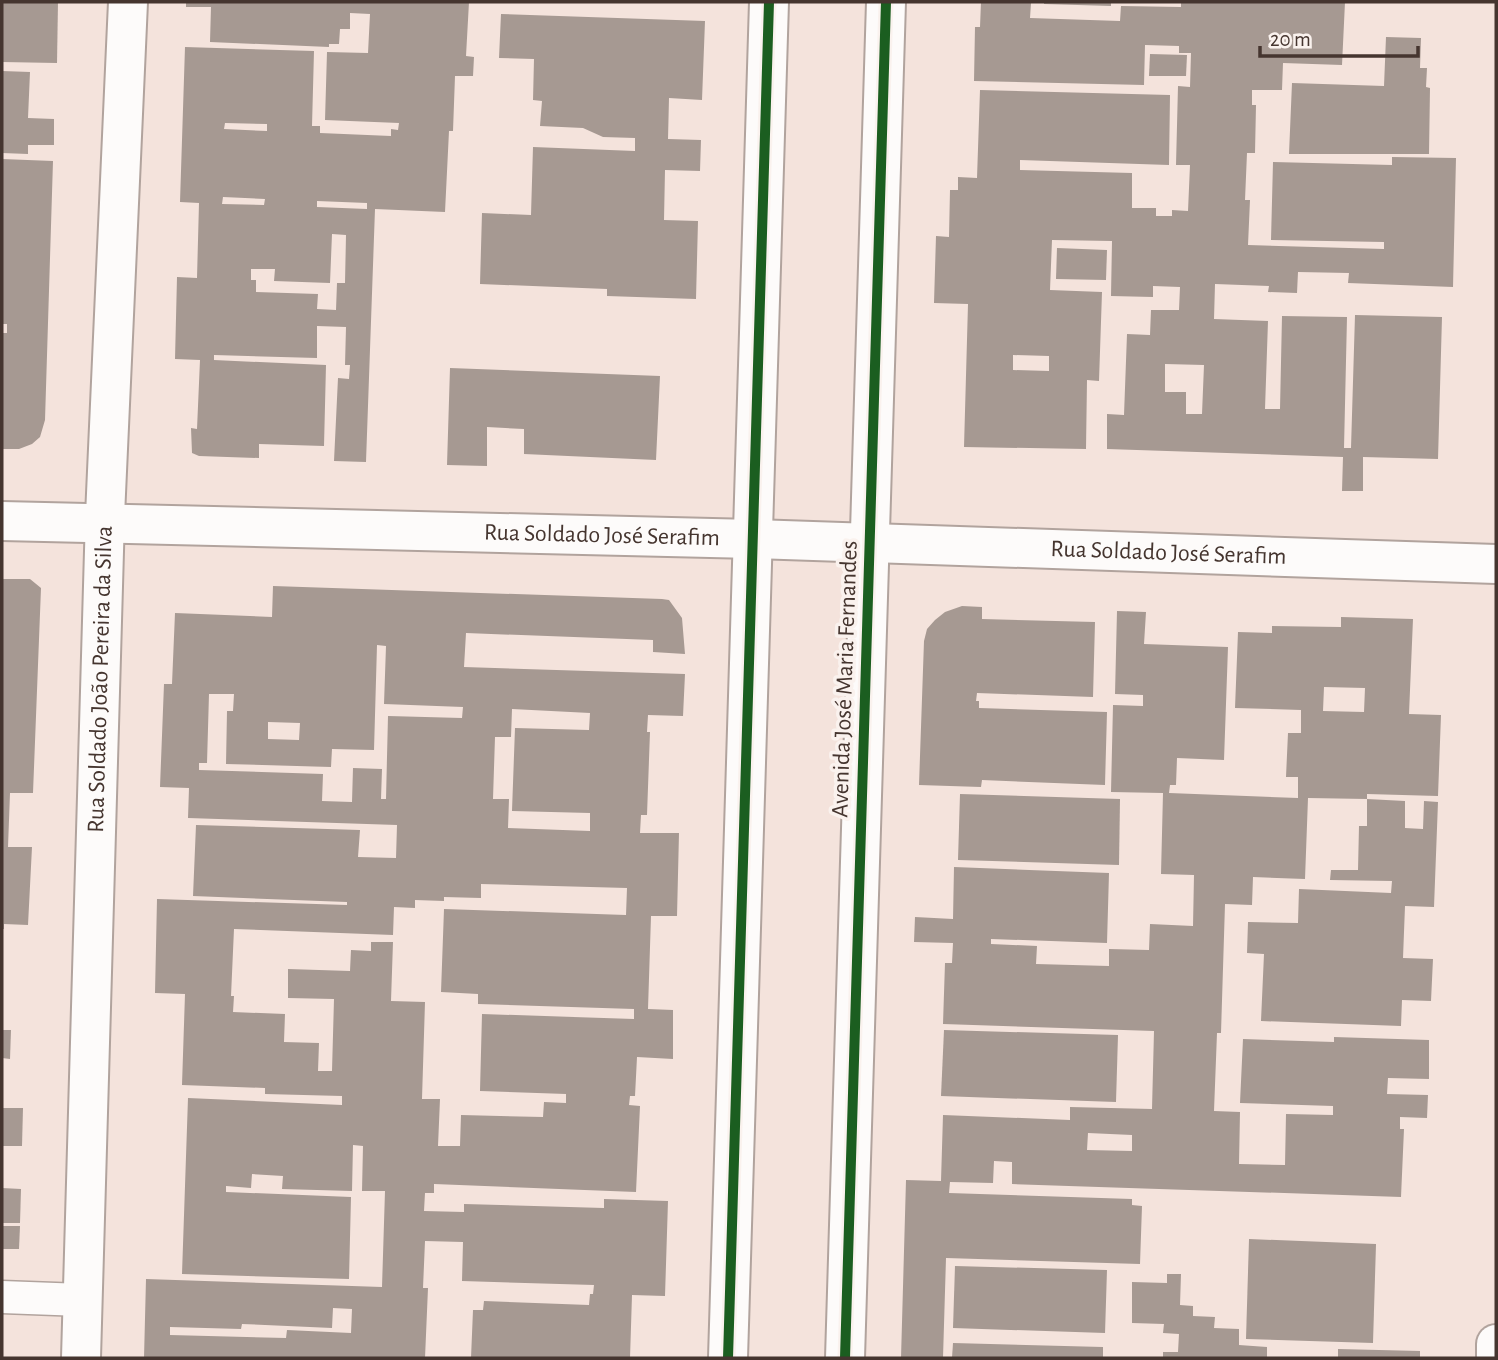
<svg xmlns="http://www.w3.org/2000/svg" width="1498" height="1360" font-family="'Alegreya Sans',sans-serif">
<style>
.building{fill:#a69992;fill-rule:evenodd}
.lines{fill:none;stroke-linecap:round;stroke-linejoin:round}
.service-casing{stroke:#b1a39d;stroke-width:35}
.minor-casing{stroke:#b1a39d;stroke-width:42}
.secondary-casing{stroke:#b1a39d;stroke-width:42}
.service{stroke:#fdfbfa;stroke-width:32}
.minor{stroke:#fdfbfa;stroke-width:38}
.secondary{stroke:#fdfbfa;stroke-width:38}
.cycleway-casing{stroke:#faf2ee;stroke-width:15}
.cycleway{stroke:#1b5e20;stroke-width:10}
.labels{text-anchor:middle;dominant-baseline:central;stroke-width:7;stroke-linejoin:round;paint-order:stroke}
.street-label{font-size:24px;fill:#45352f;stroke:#faf2ee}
</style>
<rect width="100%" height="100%" fill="#f4e3dc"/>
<g class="building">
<path d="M2,2H58L57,63L2,62Z"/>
<path d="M186,2H469L466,56L474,57L473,76H455L453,131H449L445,212L375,209L366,462L334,461L338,378L349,379L350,365H345L346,327L317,326V358L214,355V360L326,365L324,446L259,444V458L199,456L192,453L191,428L197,429L200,360L175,359L177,277L197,278L199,203L180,202L185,47L314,51L312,126H320V133L391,136V129L398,130L399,123L325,120L327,52L368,53L370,14L350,13V29H340L339,44H329V47L210,42L211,7H186ZM225,123L267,124V131L224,129ZM223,197L265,199L264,205L222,204ZM317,201L367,203V209L317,207ZM332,234L346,235L345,283H337L336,310L317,309L318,294L256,292V280H251V269H275L274,281L330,283Z"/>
<path d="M981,2L1031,3L1030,18L1120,21L1121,6L1181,7V2H1345L1342,65L1283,63L1282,90H1252V105H1256L1255,153H1247L1245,200H1250L1248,245L1384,249V242L1271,240L1273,162L1392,165V157L1456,158L1453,287L1348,283L1349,273L1298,272L1297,293L1268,292L1269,286L1215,284L1214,319L1268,321L1265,409H1280L1282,316L1347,317L1344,448H1351L1355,315L1442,317L1438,459L1363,457V491H1342L1343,457L1107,449V414L1124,415L1127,334L1150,335L1151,310H1179L1180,287L1153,286V297L1111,296L1112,241L1052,240L1050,290L1102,292L1099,381L1087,380L1086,449L964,447L968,304L934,303L936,236L949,237L950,190H958V177L977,178L980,90L1170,95L1169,165L1020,160V170L1132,173V208H1156V216H1172V210L1188,211L1190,165H1176L1178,86L1190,87L1191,53H1179V46L1145,45L1144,85L974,81L975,27H980ZM1013,355L1049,356V371L1013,370ZM1165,364L1204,365L1202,414H1186V392H1165Z"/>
<path d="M1044,2H1111V6L1044,4Z"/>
<path d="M501,14L705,21L702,100L669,98L668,139L701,140L700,171L665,170L664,220L698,221L696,299L607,296V289L480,284L482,213L531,215L533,147L635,151V138L603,137L583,128L540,126L542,101L533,100L534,59L499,58Z"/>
<path d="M1386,37L1421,38L1420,68H1427L1426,87L1430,88L1429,154H1289L1292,83L1384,86Z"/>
<path d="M1150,54L1187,55L1186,76H1149Z"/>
<path d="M2,71L30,72L28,118L54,119V145H28V154L2,153Z"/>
<path d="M2,159L53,161L45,420L40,437L32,444L19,449H2V333H7V324H2Z"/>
<path d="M1057,248L1107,250L1106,280L1056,279Z"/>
<path d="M450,368L660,376L656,460L524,454V429L487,427V466L447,465Z"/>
<path d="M2,579H30L41,588L33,793H10L8,847H32L28,925L4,924V929H2Z"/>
<path d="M273,586L662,599L669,600L682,618L685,654L653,652V640L466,633L464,667L685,674L683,716L648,715L647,732H650L647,815H641L640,833H679L677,916H651L648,1009L673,1010V1059L637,1057L635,1096H630L629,1105L640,1106L636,1192L434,1184V1193H425L424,1211L464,1212V1204L604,1208V1199L668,1201L665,1296L632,1295L630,1358H471L473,1310H483L484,1301L589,1305L590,1294H593L594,1285L462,1281L463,1242L425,1241L423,1288H428L425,1358H144L146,1279L382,1287L385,1191H362L363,1146L353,1145L352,1191L282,1189L283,1176L252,1174L251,1188L226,1186V1192L351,1197L349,1279L182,1274L188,1098L342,1105V1096L265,1094V1088L182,1085L185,994L155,993L157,899L347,905V902L193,896L196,825L360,830L358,857L396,858L397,825L188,818L189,788L160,787L164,684H172L175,613L272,617ZM377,645L386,646L384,704L463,707L462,718L388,716L386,799H381L382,769L353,768L352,802L322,801L323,774L199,770V763H207L209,694H234L233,711H227L226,764L331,767L332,749L374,750ZM512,709L590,713L589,730L515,728L512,811L590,813V831L508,828L509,799H493L495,737H511ZM268,722L300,723L299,740L268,739ZM481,884L627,888L626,915L444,909L441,992L478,994V1004L634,1009V1019L482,1014L480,1091L566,1094V1103L544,1102L543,1117L461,1115L460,1146H438L440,1099H422L425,1002L391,1001L393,942H371V951L351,950L350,971L288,969V998L334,999L332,1071H318L319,1043L284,1042L285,1014L233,1012L234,996H231L234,929L393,935L394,907L415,908V900L444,901V897L481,898ZM333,1308L352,1309L351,1333L287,1330L286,1338L170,1335V1327L241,1329L242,1324L332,1328Z"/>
<path d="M962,606L982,607V619L1095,622L1093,697L977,693L976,701H979V708L1107,712L1105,785L982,780L981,787L919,785L924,641L927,629L935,620L945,612Z"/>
<path d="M1117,611L1146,612L1144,644L1228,647L1224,760L1177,758L1176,785H1170L1169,793L1298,798V777H1286L1288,733H1301V710L1235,708L1238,632L1272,633V626L1341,627V617L1413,619L1409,714L1441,715L1438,796L1367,794V799L1308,798L1305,879L1253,877L1252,905L1225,904L1221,1033H1217L1214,1111L1240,1112L1239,1164L1285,1165L1286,1114L1333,1115V1106L1240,1103L1243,1039L1334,1042V1037L1429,1040V1079L1388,1078L1387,1094L1428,1095L1427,1118L1400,1117V1129H1404L1401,1197L1012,1184V1162L994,1161L993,1183L950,1182L949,1193L1132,1199V1205L1142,1206L1140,1264L946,1258L943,1358H901L906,1180L941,1181L943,1115L1070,1120V1107L1152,1109L1154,1031L943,1024L945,963H952L953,943L914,942L915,917L953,919L954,867L1109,873L1107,943L991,939V944L1037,946L1036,964L1109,966V949L1149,950L1150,924L1193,926L1194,875L1161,874L1163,793L1111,792L1113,705L1143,706V695L1115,694ZM1324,687L1365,688L1364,712L1323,711ZM1088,1133L1132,1135V1151L1087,1150Z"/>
<path d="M960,794L1120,799L1119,865L958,860Z"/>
<path d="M1367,799L1405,801V828L1423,829L1424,801L1438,802L1434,907L1405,906L1403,958L1433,959L1431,1001L1402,1000L1401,1026L1261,1021L1264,954L1247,953L1248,922L1298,923L1299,889L1391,893L1392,881L1330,880L1331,870H1358L1359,826H1367Z"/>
<path d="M2,1030H11L10,1059L2,1058Z"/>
<path d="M944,1030L1118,1035L1116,1102L941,1096Z"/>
<path d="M2,1108H23L22,1146H2Z"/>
<path d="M2,1188L21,1189L20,1223H2Z"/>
<path d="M2,1226H20L19,1249H2Z"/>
<path d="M1249,1239L1376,1244L1373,1343L1246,1339Z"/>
<path d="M955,1266L1107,1270L1105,1333L953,1328Z"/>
<path d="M1167,1274H1181L1180,1305L1193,1306V1316L1215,1317L1214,1328L1239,1329V1345L1267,1347V1358H1163V1352H1178L1179,1334L1163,1333L1164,1324L1132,1323V1282L1167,1283Z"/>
<path d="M953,1343L1103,1347V1358H952Z"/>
<path d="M1338,1349L1420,1351V1358H1338Z"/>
</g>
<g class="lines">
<g class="service-casing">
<path id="service" d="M2,1297L82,1300"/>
</g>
<g class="minor-casing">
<g id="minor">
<path id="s1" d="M2,521L753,539L1496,564"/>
<path id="s2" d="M81,1358L105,516L128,2"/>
<path d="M1496,1358V1344"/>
</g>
</g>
<g class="secondary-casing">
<g id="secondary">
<path d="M728,1358L769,2"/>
<path d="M845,1358L886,2"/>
</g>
</g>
<use href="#service" class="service"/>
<use href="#minor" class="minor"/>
<use href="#secondary" class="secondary"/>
<g class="cycleway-casing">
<g id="cycleway">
<path d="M728,1358L769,2"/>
<path d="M845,1358L886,2"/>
</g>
</g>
<use href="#cycleway" class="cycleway"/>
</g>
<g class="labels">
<g class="street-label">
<text stroke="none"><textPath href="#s1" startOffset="600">Rua Soldado José Serafim</textPath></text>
<text stroke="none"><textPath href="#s1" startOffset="1167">Rua Soldado José Serafim</textPath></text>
<text transform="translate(845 679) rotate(-88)">Avenida José Maria Fernandes</text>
<text stroke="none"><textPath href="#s2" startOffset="679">Rua Soldado João Pereira da Silva</textPath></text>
</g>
</g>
<rect width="1498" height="1360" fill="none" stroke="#45352f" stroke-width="7"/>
<path d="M1260 46v10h158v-10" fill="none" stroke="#45352f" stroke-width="3.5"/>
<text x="1270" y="46" font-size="21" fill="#45352f" stroke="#faf2ee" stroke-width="5" paint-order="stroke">20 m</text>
</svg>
